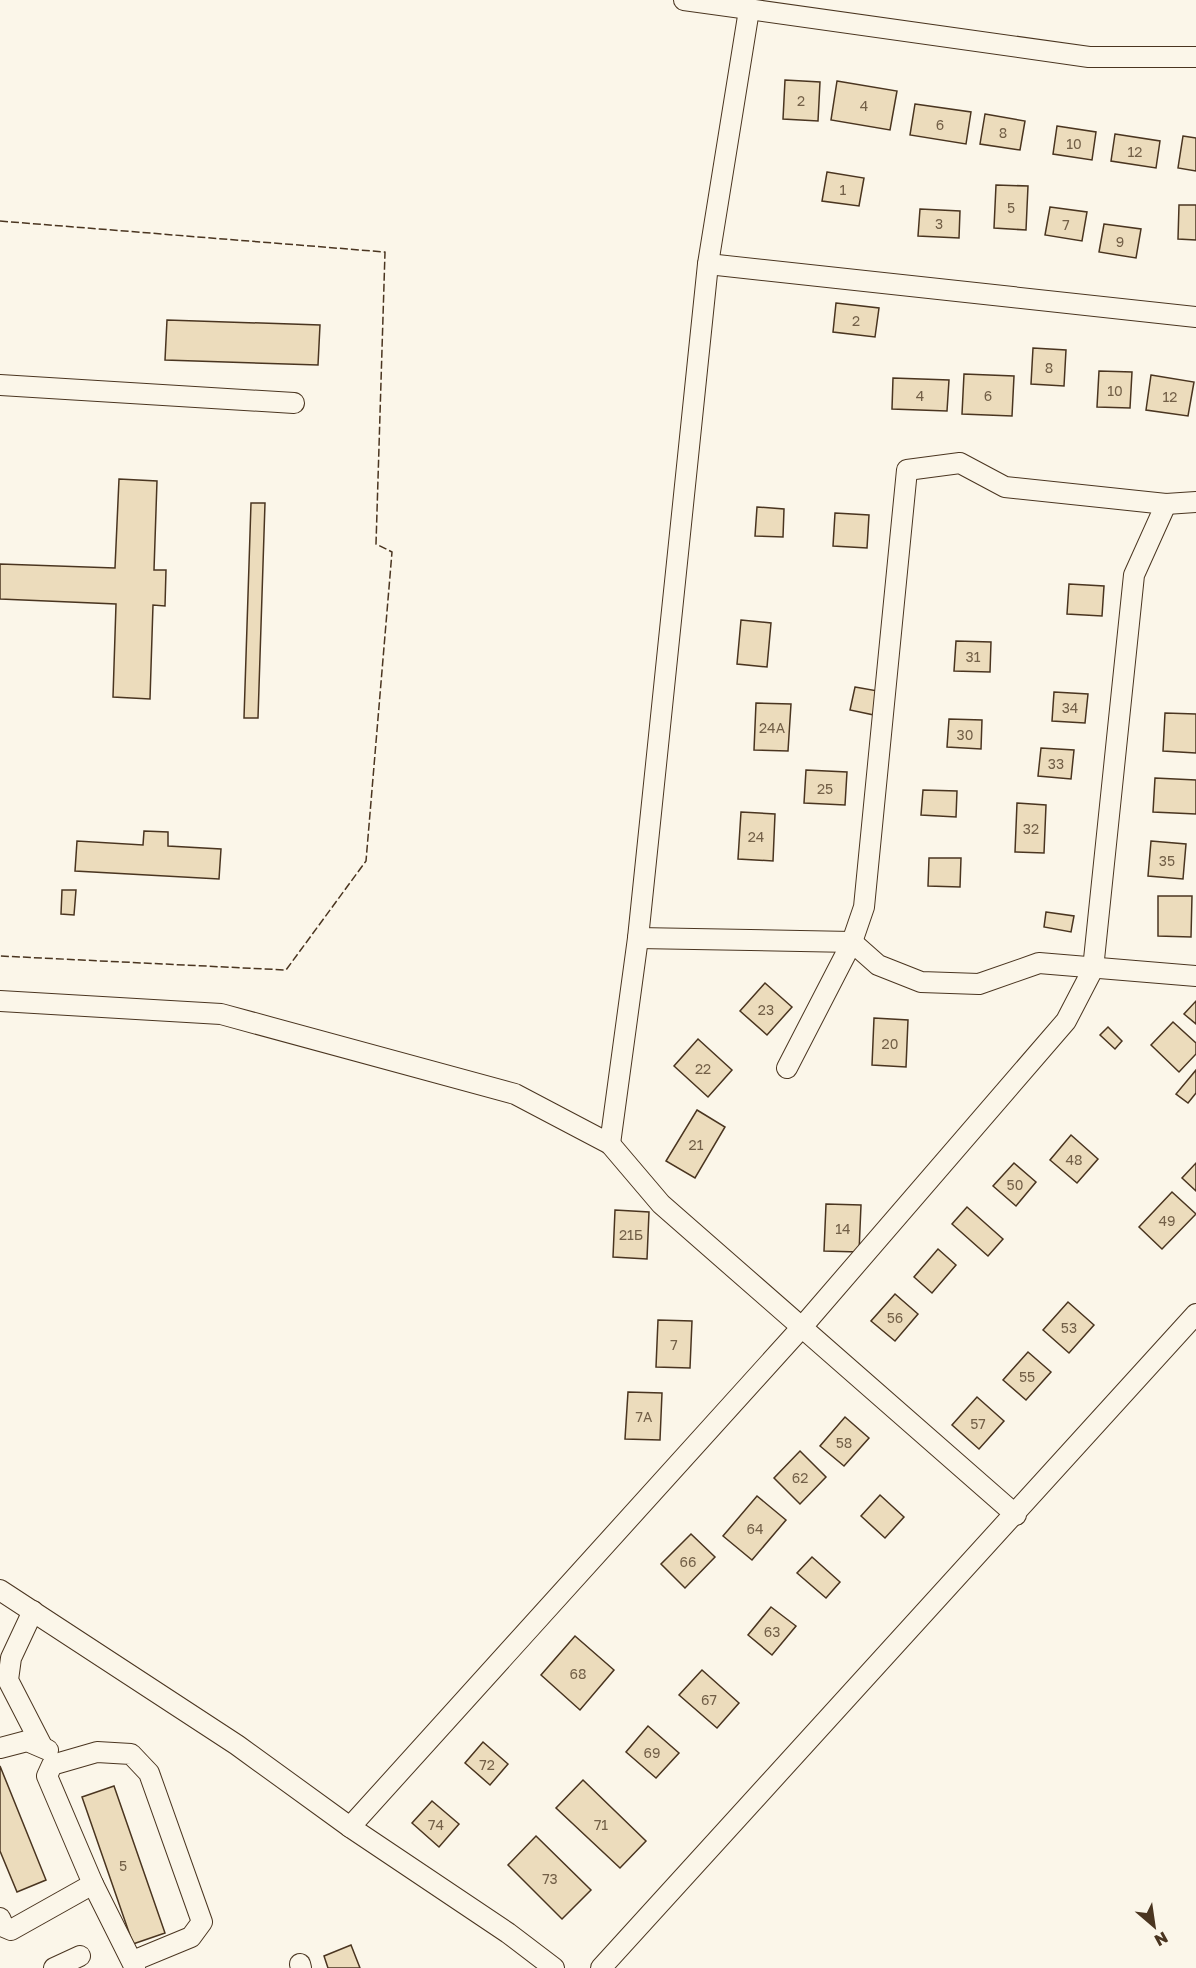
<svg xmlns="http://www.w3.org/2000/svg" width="1196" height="1968" font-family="'Golos Text',sans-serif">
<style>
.building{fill:#ecdcbc;stroke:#4a3520;stroke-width:1.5}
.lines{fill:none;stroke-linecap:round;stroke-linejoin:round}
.minor-casing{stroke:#4a3520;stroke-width:22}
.minor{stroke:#fbf6e9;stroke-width:20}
.fence{stroke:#4a3520;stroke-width:1.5;stroke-dasharray:8 3;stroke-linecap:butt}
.labels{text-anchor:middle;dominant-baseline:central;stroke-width:4.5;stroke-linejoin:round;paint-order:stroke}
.number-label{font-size:14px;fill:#725f47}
</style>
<rect width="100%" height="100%" fill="#fbf6e9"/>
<g class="building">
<path d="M785,80L820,82L818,121L783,119Z"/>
<path d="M837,81L897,91L890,130L831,120Z"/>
<path d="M915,104L971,112L966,144L910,135Z"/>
<path d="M985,114L1025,121L1020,150L980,144Z"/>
<path d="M1057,126L1096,132L1092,160L1053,154Z"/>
<path d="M1115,134L1160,141L1156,168L1111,161Z"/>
<path d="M1183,136L1196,138V171L1178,168Z"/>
<path d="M827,172L864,178L859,206L822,201Z"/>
<path d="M996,185L1028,186L1026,230L994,228Z"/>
<path d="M1179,205H1196V240L1178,239Z"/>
<path d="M1050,207L1087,212L1082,241L1045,235Z"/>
<path d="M920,209L960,211L959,238L918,236Z"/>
<path d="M1104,224L1141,229L1136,258L1099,252Z"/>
<path d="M836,303L879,308L875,337L833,332Z"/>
<path d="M167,320L320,325L318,365L165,360Z"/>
<path d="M1033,348L1066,350L1064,386L1031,384Z"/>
<path d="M1099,371L1132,372L1130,408L1097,407Z"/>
<path d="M964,374L1014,376L1012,416L962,414Z"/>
<path d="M1151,375L1194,382L1188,416L1146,410Z"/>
<path d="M893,378L949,380L947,411L892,409Z"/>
<path d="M119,479L157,481L154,570H166L165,606L153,605L150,699L113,697L116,604L0,599V564L115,568Z"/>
<path d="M251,503H265L258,718H244Z"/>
<path d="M757,507L784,509L783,537L755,536Z"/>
<path d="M835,513L869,515L867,548L833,546Z"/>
<path d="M1069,584L1104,586L1102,616L1067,614Z"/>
<path d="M741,620L771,623L767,667L737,664Z"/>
<path d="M956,641L991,642L990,672L954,671Z"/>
<path d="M855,687L878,691L874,715L850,710Z"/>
<path d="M1054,692L1088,694L1085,723L1052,721Z"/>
<path d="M756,703L791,704L788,751L754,750Z"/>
<path d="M1165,713L1196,714V753L1163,751Z"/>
<path d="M949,719L982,720L981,749L947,747Z"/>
<path d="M1041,748L1074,750L1071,779L1038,776Z"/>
<path d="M806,770L847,772L845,805L804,803Z"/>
<path d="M1155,778L1196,780V814L1153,812Z"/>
<path d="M923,790L957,791L956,817L921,815Z"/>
<path d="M1017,803L1046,805L1044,853L1015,852Z"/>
<path d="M741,812L775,814L773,861L738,859Z"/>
<path d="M144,831L168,832V846L221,849L219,879L75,871L77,841L143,845Z"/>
<path d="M1151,841L1186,844L1183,879L1148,876Z"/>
<path d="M929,858H961L960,887L928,886Z"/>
<path d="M62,890H76L74,915L61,914Z"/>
<path d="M1158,896H1192L1191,937L1158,936Z"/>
<path d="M1046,912L1074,916L1071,932L1044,927Z"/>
<path d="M765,983L792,1007L767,1035L740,1011Z"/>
<path d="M1196,1001V1024L1184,1014Z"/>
<path d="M874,1018L908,1020L906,1067L872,1065Z"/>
<path d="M1173,1022L1196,1043V1054L1179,1072L1151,1045Z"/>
<path d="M1108,1027L1122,1041L1115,1049L1100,1035Z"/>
<path d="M698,1039L732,1070L708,1097L674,1066Z"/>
<path d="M1196,1070V1093L1188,1103L1176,1094Z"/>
<path d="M697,1110L725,1127L695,1178L666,1161Z"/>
<path d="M1071,1135L1098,1159L1077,1183L1050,1160Z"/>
<path d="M1014,1163L1036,1182L1016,1206L993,1186Z"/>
<path d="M1196,1163V1191L1182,1178Z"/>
<path d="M1172,1192L1196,1214L1162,1249L1139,1227Z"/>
<path d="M826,1204L861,1205L859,1252L824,1251Z"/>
<path d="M967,1207L1003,1239L988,1256L952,1224Z"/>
<path d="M615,1210L649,1212L647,1259L613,1257Z"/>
<path d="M938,1249L956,1265L932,1293L914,1277Z"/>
<path d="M895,1294L918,1314L895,1341L871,1321Z"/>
<path d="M1068,1302L1094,1325L1069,1353L1043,1330Z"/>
<path d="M658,1320L692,1321L690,1368L656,1367Z"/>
<path d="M1028,1352L1051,1372L1026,1400L1003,1380Z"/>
<path d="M628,1392L662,1393L660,1440L625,1439Z"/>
<path d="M977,1397L1004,1421L979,1449L952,1425Z"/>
<path d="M845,1417L869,1438L844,1466L820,1446Z"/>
<path d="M800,1451L826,1477L800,1504L774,1478Z"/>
<path d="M880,1495L904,1517L885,1538L861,1516Z"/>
<path d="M757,1496L786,1520L752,1560L723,1536Z"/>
<path d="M691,1534L715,1557L685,1588L661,1564Z"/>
<path d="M812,1557L840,1582L826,1598L797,1573Z"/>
<path d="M771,1607L796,1626L772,1655L748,1635Z"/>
<path d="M575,1636L614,1670L580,1710L541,1675Z"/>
<path d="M702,1670L739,1703L717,1728L679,1695Z"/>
<path d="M648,1726L679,1753L656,1778L626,1752Z"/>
<path d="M483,1742L508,1764L490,1785L465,1763Z"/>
<path d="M0,1766L46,1880L17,1892L0,1851Z"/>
<path d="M583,1780L646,1841L620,1868L556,1808Z"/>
<path d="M114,1786L165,1933L133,1944L82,1797Z"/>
<path d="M432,1801L459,1824L439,1847L412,1823Z"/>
<path d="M536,1836L591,1890L562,1919L508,1865Z"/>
<path d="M351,1945L360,1968H328L324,1956Z"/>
</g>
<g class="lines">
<g class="minor-casing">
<g id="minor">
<path d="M684,0L1089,57H1196"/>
<path d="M708,264L1196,317"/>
<path d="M0,385L294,403"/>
<path d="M638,938L852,942L878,965L921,982L979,984L1039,963L1196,976"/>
<path d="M0,1001L221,1014L515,1094L610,1144L661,1204L1016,1515"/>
<path d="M787,1068L852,942L864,907L907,470L960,463L1005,487L1166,504L1196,502"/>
<path d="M610,1144L638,938L708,264L749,10"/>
<path d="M0,1590L237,1745L350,1827L508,1933L554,1968"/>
<path d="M33,1611L11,1658L8,1680L42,1746"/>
<path d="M0,1748L27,1741L48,1750"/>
<path d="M350,1827L802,1327L1066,1021L1093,969L1134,575L1166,504"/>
<path d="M0,1918L4,1927L11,1930L93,1884"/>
<path d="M133,1961L191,1937L202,1922L149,1773L131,1754L97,1752L52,1765L47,1776L93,1884L135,1968"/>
<path d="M300,1964L301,1968"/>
<path d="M54,1968L80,1956"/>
<path d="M601,1968L1196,1314"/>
</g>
</g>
<use href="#minor" class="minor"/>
<path class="fence" d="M0,221L385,252L376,544L392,552L366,861L286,970L0,956"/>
</g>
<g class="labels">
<g class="number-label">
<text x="801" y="100">2</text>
<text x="864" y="105">4</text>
<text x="940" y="124">6</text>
<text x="1003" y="132">8</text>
<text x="1074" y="143">10</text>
<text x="1135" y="151">12</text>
<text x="843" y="189">1</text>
<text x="1011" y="207">5</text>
<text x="939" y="223">3</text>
<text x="1066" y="224">7</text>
<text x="1120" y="241">9</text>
<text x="856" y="320">2</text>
<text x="1049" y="367">8</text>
<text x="1115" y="390">10</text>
<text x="920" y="395">4</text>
<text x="988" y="395">6</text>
<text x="1170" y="396">12</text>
<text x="973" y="656">31</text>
<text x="1070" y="707">34</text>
<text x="772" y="727">24А</text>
<text x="965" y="734">30</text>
<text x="1056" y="763">33</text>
<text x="825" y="788">25</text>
<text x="1031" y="828">32</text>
<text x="756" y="836">24</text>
<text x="1167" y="860">35</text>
<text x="766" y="1009">23</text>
<text x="890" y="1043">20</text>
<text x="703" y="1068">22</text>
<text x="696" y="1144">21</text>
<text x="1074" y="1159">48</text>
<text x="1015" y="1184">50</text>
<text x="1167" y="1220">49</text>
<text x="843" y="1228">14</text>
<text x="631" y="1234">21Б</text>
<text x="895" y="1317">56</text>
<text x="1069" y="1327">53</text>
<text x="674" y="1344">7</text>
<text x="1027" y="1376">55</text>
<text x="644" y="1416">7А</text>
<text x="978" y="1423">57</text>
<text x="844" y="1442">58</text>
<text x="800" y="1477">62</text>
<text x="755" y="1528">64</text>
<text x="688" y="1561">66</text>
<text x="772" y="1631">63</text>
<text x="578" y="1673">68</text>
<text x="709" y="1699">67</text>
<text x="652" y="1752">69</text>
<text x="487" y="1764">72</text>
<text x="436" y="1824">74</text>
<text x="601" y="1824">71</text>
<text x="123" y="1865">5</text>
<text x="550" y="1878">73</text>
</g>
</g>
<g transform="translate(1154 1926) rotate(151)" stroke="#fbf6e9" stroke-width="4.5" paint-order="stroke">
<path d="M0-4.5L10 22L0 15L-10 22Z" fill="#4a3520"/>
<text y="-9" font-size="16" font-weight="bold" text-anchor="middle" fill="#4a3520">N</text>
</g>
</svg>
